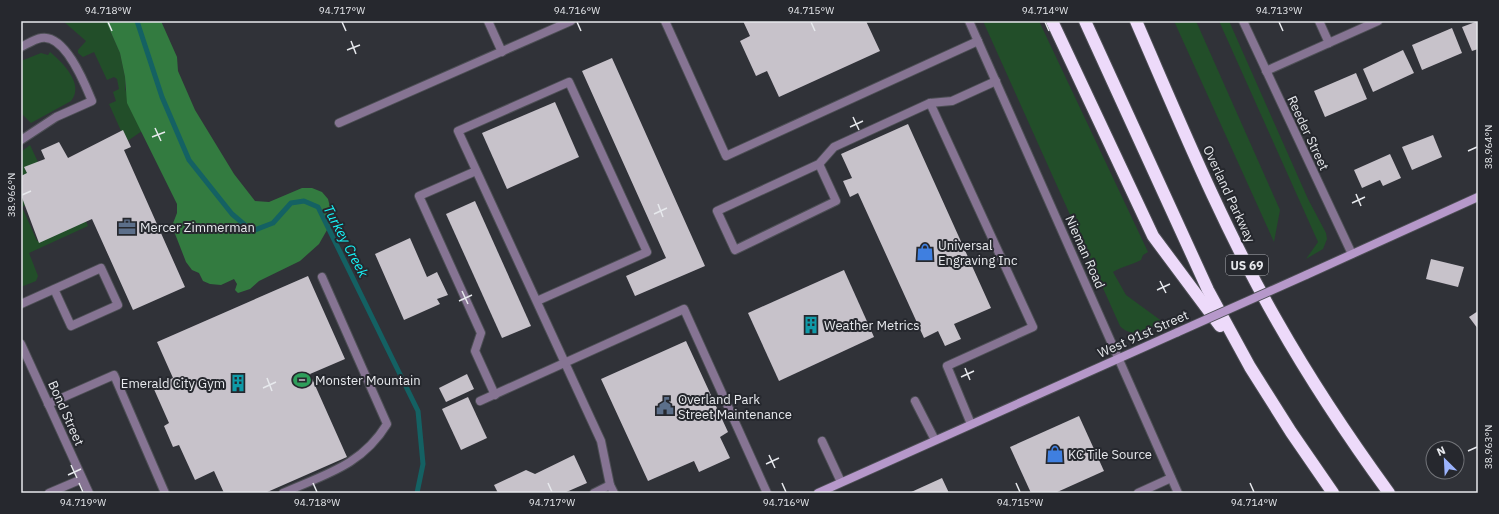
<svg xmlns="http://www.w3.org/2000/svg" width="1499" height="514" font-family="'IBM Plex Sans',sans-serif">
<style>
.green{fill:#224e29}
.forest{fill:#337b40}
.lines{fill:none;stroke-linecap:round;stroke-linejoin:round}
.stream{stroke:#146163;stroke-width:5}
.building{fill:#c7c2ca}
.lane-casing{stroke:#4d4f55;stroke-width:10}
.street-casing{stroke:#4d4f55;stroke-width:10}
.secondary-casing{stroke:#4d4f55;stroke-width:10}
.highway-casing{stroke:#4d4f55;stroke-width:14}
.lane{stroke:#867493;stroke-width:8}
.street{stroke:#867493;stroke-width:8}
.secondary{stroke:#b698ca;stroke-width:8}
.highway{stroke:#eddafa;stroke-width:12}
.secondary-bridge-casing{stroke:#4d4f55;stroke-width:10;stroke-linecap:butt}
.secondary-bridge{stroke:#b698ca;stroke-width:8}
.ticks{fill:none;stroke:#e7e9ed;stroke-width:1.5}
.labels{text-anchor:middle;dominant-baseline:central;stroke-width:4;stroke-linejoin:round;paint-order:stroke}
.shield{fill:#26282e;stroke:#adafb4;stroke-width:1}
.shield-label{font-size:12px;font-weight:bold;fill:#e7e9ed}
.street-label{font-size:13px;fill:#e7e9ed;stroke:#26282e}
.poi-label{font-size:13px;fill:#e7e9ed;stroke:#26282e;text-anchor:start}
.water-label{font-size:14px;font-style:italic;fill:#16f3f7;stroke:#26282e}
.neatline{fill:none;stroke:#e7e9ed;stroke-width:1.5}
.ticks-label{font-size:10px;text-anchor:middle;fill:#e7e9ed}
</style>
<rect width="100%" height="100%" fill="#303238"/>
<g class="green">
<path d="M63,21H106L120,53L125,77V89L142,131L126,142L109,104L116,101L113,92L119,89L117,79L114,77L107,80L94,52L83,57L78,53V50L86,41Z"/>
<path d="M983,21H1039L1148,252L1143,255L1141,260C1131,265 1123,266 1113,272L1126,295L1163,322C1149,328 1133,340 1120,326Z"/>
<path d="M1174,21H1196L1280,210L1274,242Z"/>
<path d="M1219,21H1229L1308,199L1326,233L1327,239L1323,249L1306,259L1318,242Z"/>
<path d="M50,52C62,62 85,84 71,101L31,123L21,113V61L41,53L48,55Z"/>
<path d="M30,145L38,162L28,174L21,177V152Z"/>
<path d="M21,189L28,204L22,207L37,241L85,219L88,226L29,253L38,276L36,281L21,287Z"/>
</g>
<path class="forest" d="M106,21H161L177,57L178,71L195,110L234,174L255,201L269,202L302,188H312L322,192L328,199L332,215L331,223L319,244L300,261L259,281L250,289L238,293L235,290L237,284L234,279L221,285L210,284L203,281L199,273L192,270L186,262L172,226L177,213V204L127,103L125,77L120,53Z"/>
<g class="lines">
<path class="stream" d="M137,21L162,97L189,160L232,214L252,231L273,223L291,203L304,201L318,207L418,411L423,464L417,493"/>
</g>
<g class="building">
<path d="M743,21H866L880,51L779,97L767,71L756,76L740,41L750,36Z"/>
<path d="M1478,21V49L1472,51L1462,27Z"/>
<path d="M1452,28L1462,53L1422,70L1412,45Z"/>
<path d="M1403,50L1414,73L1373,92L1363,69Z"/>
<path d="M612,58L705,266L635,296L626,276L666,258L582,71Z"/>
<path d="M1356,73L1367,99L1325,117L1314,91Z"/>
<path d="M555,102L579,157L507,189L482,133Z"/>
<path d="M908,124L991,308L954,324L961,339L945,346L938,331L924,338L858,193L850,197L843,181L852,178L841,154Z"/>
<path d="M123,130L131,147L124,150L185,287L133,310L92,219L39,243L21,195V176L27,173L24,167L45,159L41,150L59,142L68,158Z"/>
<path d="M1433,135L1442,157L1412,170L1402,147Z"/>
<path d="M1390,154L1401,178L1383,186L1380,180L1362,188L1354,170Z"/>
<path d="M475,201L531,326L502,338L446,214Z"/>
<path d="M410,238L427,277L437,272L448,295L437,299L440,304L404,320L375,254Z"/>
<path d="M1431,259L1464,267L1458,287L1426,279Z"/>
<path d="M844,270L874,337L779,381L748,313Z"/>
<path d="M308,276L345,359L310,374L347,457L265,493H224L214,471L195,480L179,445L173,447L164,426L169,423L153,387L173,378L157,342Z"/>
<path d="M1478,311V329L1469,317Z"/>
<path d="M686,341L728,432L720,437L730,458L699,472L694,461L648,481L601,379Z"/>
<path d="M467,374L474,389L446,402L439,388Z"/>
<path d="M468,397L487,438L461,450L442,409Z"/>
<path d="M1079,416L1104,471L1055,493H1031L1010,447Z"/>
<path d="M574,455L587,483L564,493H498L494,485L526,470L535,474Z"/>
<path d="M942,478L949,493H909Z"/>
</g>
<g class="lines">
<g class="lane-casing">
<g id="lane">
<path d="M488,21L502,52"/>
<path d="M665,21L726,156L978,41"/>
<path d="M1319,21L1329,43"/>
<path d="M21,47C27,44 35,39 41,38C65,33 85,84 92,101L56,117L21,140"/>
<path d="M930,103L1033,327L947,366L971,424"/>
<path d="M339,123L571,21"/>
<path d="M819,164L836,201L735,250L717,211L819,164L834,147L930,103L952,101L996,81"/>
<path d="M476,171L419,196L481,333L475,351L495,395"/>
<path d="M537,301L647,252L569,82L458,131L601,441L610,485L614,493"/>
<path d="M21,304L101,268L118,305L71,326L54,289"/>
<path d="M480,401L684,309L767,493"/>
<path d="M915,401L935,440"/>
<path d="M48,404L114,375L165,493"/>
<path d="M822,441L841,482"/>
<path d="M49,493L82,479"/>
<path d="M283,493C326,474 362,465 387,424L322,277"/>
<path d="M594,493L610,485"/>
<path d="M1138,493L1171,478"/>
</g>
</g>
<g class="street-casing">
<g id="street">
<path d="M969,21L1178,493"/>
<path d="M1243,21L1352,254"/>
<path d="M1266,71L1378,21"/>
<path d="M21,344L89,493"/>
</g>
</g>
<g class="secondary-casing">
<g id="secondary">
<path d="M1306,275L1478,197"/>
<path d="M818,493L1178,332"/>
</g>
</g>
<g class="highway-casing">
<g id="highway">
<path d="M1052,21L1153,236L1220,326"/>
<path d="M1085,21L1208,290L1250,367L1291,432L1333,493"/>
<path d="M1136,21C1180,122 1222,225 1277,321C1311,381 1349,438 1389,493"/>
</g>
</g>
<use href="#lane" class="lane"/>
<use href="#street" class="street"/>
<use href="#secondary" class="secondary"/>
<use href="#highway" class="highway"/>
<g class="secondary-bridge-casing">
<path id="secondary-bridge" d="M1178,332L1306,275"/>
</g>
<use href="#secondary-bridge" class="secondary-bridge"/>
</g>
<path class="ticks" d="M108,22L112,31M342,22L346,31M577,22L581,31M811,22L815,31M1045,22L1049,31M1279,22L1283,31M351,41L356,54M347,50L360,45M853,117L859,130M850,127L863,121M155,128L161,141M152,137L165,132M1468,151L1477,147M1356,194L1361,206M22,195L31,191M1352,203L1365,197M658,204L663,217M654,214L667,208M1160,281L1166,293M1157,290L1170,284M462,291L468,304M459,301L472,295M965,368L970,380M961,377L974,371M267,378L272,391M263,388L276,382M1468,451L1477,447M769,455L775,468M766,464L779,458M71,465L77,478M68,475L81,469M79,483L83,492M313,483L317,492M548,483L552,492M782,483L786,492M1016,483L1020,492M1250,483L1254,492"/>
<defs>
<g id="office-bare" transform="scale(1.38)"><path d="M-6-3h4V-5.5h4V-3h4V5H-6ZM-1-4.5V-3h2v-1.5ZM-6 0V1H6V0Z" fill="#5c6f8a" stroke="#26282e" stroke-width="2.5" paint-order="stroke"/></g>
<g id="shop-bare" transform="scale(1.38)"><path d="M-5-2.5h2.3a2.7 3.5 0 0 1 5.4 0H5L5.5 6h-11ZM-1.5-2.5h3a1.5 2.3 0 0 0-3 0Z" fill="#3f7fe0" stroke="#26282e" stroke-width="2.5" paint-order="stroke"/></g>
<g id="building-bare" transform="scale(1.38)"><path d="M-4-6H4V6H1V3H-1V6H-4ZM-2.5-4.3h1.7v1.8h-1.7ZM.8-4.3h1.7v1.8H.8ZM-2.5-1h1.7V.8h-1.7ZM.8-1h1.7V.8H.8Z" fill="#0f9aa8" stroke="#26282e" stroke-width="2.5" paint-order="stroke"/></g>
<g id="stadium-bare" transform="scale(1.38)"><path d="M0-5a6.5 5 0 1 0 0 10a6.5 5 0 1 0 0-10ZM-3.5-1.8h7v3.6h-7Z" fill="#2e9e5b" stroke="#26282e" stroke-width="2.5" paint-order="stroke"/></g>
<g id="civic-bare" transform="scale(1.38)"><path d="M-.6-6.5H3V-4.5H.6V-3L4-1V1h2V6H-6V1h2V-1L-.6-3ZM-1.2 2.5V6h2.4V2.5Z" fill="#5c6f8a" stroke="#26282e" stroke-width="2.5" paint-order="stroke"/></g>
</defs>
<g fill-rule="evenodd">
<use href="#office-bare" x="127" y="227"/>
<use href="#shop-bare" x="925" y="252"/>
<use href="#building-bare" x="811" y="325"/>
<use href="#stadium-bare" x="302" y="380"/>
<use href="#building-bare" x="238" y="383"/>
<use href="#civic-bare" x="665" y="406"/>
<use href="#shop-bare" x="1055" y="454"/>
</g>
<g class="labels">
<rect class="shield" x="1226" y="255" width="42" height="20" rx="3"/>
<g class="shield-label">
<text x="1247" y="265">US 69</text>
</g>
<g class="street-label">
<text transform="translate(1308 133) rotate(65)">Reeder Street</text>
<text transform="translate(1229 194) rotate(65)">Overland Parkway</text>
<text transform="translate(1085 252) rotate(66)">Nieman Road</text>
<text transform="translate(1143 334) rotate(-24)">West 91st Street</text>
<text transform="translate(66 413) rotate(66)">Bond Street</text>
</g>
<g class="poi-label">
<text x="140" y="227">Mercer Zimmerman</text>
<text x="938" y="245">Universal<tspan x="938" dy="15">Engraving Inc</tspan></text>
<text x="824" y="325">Weather Metrics</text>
<text x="315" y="380">Monster Mountain</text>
<text x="225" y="383" text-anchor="end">Emerald City Gym</text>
<text x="678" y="399">Overland Park<tspan x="678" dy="15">Street Maintenance</tspan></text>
<text x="1068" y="454">KC Tile Source</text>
</g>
<g class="water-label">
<text transform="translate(346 241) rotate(62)">Turkey Creek</text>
</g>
</g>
<rect width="1499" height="514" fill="none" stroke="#26282e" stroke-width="44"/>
<g transform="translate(1445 460) rotate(336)"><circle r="19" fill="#26282e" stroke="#73757a"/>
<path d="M0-3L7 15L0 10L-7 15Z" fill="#9cb4fd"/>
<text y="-6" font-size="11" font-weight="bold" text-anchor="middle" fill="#e7e9ed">N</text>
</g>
<rect x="22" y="22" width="1455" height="470" class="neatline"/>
<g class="ticks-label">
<text x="108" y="14">94.718°W</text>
<text x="342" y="14">94.717°W</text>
<text x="577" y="14">94.716°W</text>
<text x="811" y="14">94.715°W</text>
<text x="1045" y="14">94.714°W</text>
<text x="1279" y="14">94.713°W</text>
<text transform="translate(1488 147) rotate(-90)" y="4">38.964°N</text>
<text transform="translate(11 195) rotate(-90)" y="4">38.966°N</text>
<text transform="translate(1488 447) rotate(-90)" y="4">38.963°N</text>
<text x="83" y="506">94.719°W</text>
<text x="317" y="506">94.718°W</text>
<text x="552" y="506">94.717°W</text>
<text x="786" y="506">94.716°W</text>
<text x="1020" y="506">94.715°W</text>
<text x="1254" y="506">94.714°W</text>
</g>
</svg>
